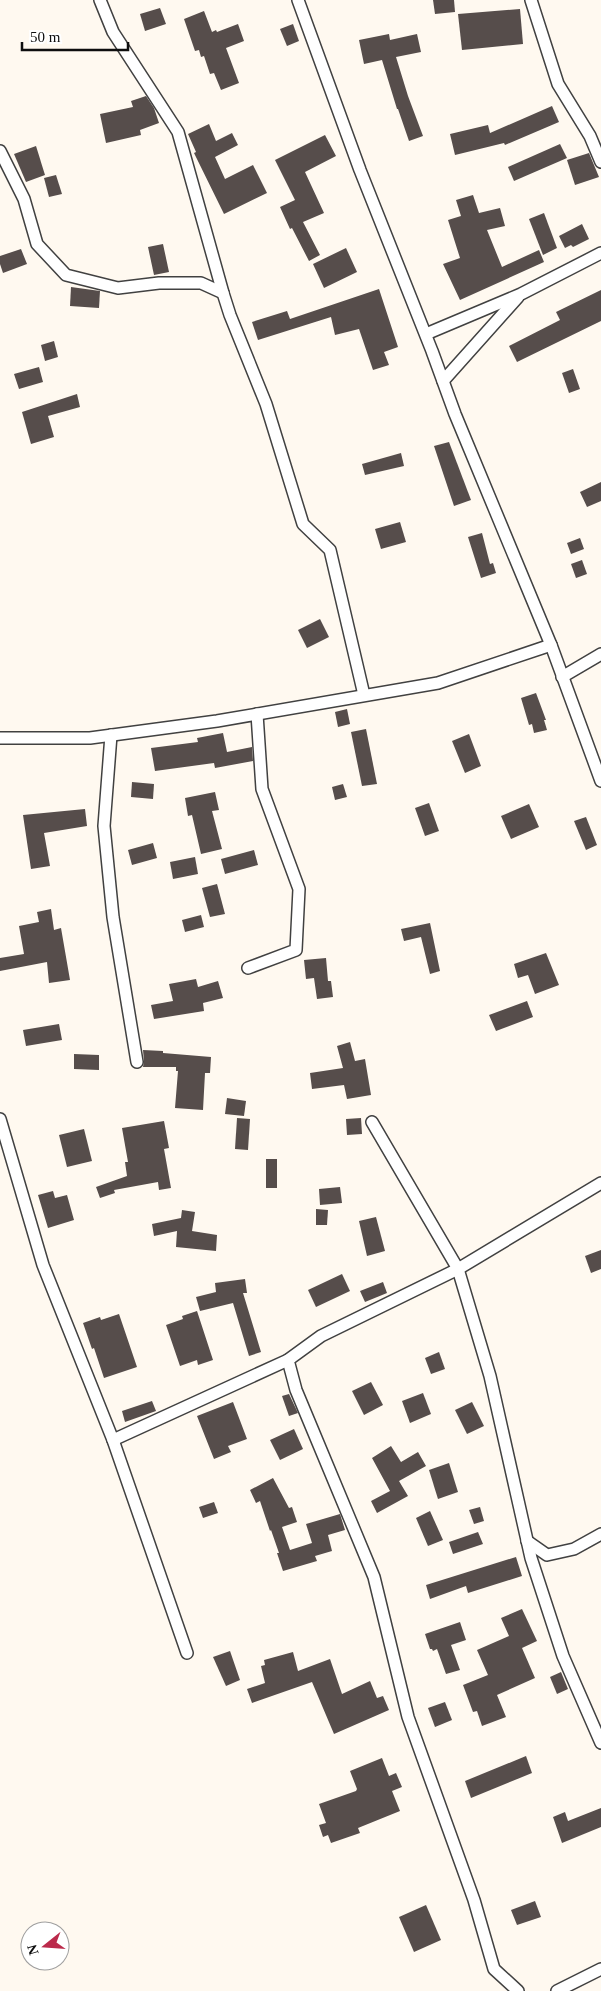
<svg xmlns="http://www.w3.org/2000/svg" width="601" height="1991" font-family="Georgia,serif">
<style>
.building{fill:#564d4b}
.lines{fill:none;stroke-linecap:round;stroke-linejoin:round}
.street-casing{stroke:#414141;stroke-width:14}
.street{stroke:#fff;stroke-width:11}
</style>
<rect width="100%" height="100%" fill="#fff9f0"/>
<g class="building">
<path d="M433,0H454L455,12L435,14Z"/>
<path d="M160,8L166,24L145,31L140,14Z"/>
<path d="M520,9L523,44L462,50L458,14Z"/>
<path d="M204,11L212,32L216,30L217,32L238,24L244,41L226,48L239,83L221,90L214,73L210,74L204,56L201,57L199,50L195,51L184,19Z"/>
<path d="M293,24L299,41L287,46L280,29Z"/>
<path d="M389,34L390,40L417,34L421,52L396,57L408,96L423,136L409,141L398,109H397L382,60L364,64L359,40Z"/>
<path d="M146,96L154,108L159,123L140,130L141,135L106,143L100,114L133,107L131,101Z"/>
<path d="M552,106L559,122L505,145L504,143L455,155L450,134L488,125L490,133Z"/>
<path d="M209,124L216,141L232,133L238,145L215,157L225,179L253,165L267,193L224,214L194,153L196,152L188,134Z"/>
<path d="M325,135L336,156L305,172L324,213L303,222L320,255L309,261L292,228L290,229L280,207L295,200L275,160Z"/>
<path d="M560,144L567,158L514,181L508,167Z"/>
<path d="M36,146L45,175L26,182L14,154Z"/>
<path d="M589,153L599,177L575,185L567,160Z"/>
<path d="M56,175L62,194L49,197L44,178Z"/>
<path d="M473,195L479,213L500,208L505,226L487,230L502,267L539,250L544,262L460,300L443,264L460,258L448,220L461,216L456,200Z"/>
<path d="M544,213L557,248L543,255L529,219Z"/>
<path d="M582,224L589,239L573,247L571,245L565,248L559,236Z"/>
<path d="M163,244L169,272L154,275L148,247Z"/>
<path d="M346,248L357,272L324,288L313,264Z"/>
<path d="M21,249L27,264L3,273L0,264V256Z"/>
<path d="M71,287L100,291L99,308L70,306Z"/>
<path d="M379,289L398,347L384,352L389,365L373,370L359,329L335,335L331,317L258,340L252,322L287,311L290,319Z"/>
<path d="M601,290V321L517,362L509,346L560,320L556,312Z"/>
<path d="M54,341L58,357L45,361L41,345Z"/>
<path d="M39,367L43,382L19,389L14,374Z"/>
<path d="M573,369L580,389L569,393L562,373Z"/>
<path d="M77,394L80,407L48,416L54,437L31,444L22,412Z"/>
<path d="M449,442L471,500L454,506L434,446Z"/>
<path d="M401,453L404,466L365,475L362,464Z"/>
<path d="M601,482V501L587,507L580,492Z"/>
<path d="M400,522L406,542L381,549L375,529Z"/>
<path d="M482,533L490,564L493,563L496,573L481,578L468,537Z"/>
<path d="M580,538L584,549L571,554L567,543Z"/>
<path d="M582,560L587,574L576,578L571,564Z"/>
<path d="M320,619L329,637L307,648L298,630Z"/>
<path d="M536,693L546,720H544L547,730L534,733L532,724L529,725L521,698Z"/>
<path d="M347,709L350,724L338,727L335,712Z"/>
<path d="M366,729L377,784L362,786L351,732Z"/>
<path d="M223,733L227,752L252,747L253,761L215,768L214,763L155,771L151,748L198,742L197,738Z"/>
<path d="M469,734L481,766L465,773L452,741Z"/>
<path d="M132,782L154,784L153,799L131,797Z"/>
<path d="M343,784L347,797L335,800L332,787Z"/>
<path d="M215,792L219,810L212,811L222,849L201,854L192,815L188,816L185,798Z"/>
<path d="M429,803L439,831L425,836L415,808Z"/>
<path d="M529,804L539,827L511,839L501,816Z"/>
<path d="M85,809L87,826L44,833L50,866L31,869L23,815Z"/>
<path d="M586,817L597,845L586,850L574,821Z"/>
<path d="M153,843L157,858L132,865L128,850Z"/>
<path d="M254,850L258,865L225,874L221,859Z"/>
<path d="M195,857L198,874L173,879L170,862Z"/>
<path d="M217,884L225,914L210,917L202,888Z"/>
<path d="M51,909L54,930L61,928L70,980L49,983L47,962L0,971V958L24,954L19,926L39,922L37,912Z"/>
<path d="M201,915L204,927L185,932L182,920Z"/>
<path d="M430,923L440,971L430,974L421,937L404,941L401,929Z"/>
<path d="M546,953L559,985L535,994L528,975L518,978L514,964Z"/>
<path d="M326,958L328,981H331L333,997L317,999L314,978L306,979L304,960Z"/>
<path d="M196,979L198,987L218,981L223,998L203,1003L204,1011L154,1019L151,1005L173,1001L169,984Z"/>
<path d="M527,1001L533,1017L496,1031L489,1015Z"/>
<path d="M59,1024L62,1040L26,1046L23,1030Z"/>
<path d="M350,1042L355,1061L365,1059L371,1095L347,1099L344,1085L312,1089L310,1073L343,1068L337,1046Z"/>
<path d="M143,1050L163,1051V1053L211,1057L210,1073H205L203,1110L175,1108L178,1071H176V1067H143L144,1061Z"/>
<path d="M74,1054L99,1055V1070L74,1069Z"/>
<path d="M227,1098L246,1101L244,1116L225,1114Z"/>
<path d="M237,1118L250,1119L248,1150L235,1149Z"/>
<path d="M361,1118L362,1134L347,1135L346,1119Z"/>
<path d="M164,1121L169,1148L164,1149L171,1188L159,1190L158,1182L114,1190L115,1193L100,1198L96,1187L127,1176L125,1162H128L122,1128Z"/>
<path d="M84,1129L92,1161L67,1167L59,1135Z"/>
<rect x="266" y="1159" width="11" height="29"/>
<path d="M340,1187L342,1203L320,1205L319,1189Z"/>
<path d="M53,1191L55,1198L67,1195L74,1220L48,1228L38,1195Z"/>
<path d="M316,1209L328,1210L327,1225H316Z"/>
<path d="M182,1210L195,1212L192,1231L217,1235L216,1251L176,1247L177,1231L154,1236L152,1224L181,1218Z"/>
<path d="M376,1217L385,1251L367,1256L359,1221Z"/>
<path d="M601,1250V1269L591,1273L585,1256Z"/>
<path d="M342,1274L350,1291L316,1307L308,1290Z"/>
<path d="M245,1279L247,1293H243L261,1352L249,1356L233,1303L200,1311L196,1297L216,1292L215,1283Z"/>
<path d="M383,1282L387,1293L365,1302L360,1291Z"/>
<path d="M197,1311L213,1360L198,1365L197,1360L180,1366L166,1325L183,1319L182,1316Z"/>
<path d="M119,1314L137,1367L104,1378L94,1348L92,1349L83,1323L100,1317L101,1320Z"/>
<path d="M439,1352L445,1369L431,1374L425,1358Z"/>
<path d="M371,1382L383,1405L364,1415L352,1391Z"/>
<path d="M423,1393L431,1414L410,1423L402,1401Z"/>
<path d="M289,1394L298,1413L289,1416L282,1396Z"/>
<path d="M152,1401L156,1411L125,1422L122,1411Z"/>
<path d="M233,1402L247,1439L228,1446L231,1452L214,1459L197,1416Z"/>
<path d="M472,1402L484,1426L467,1434L455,1410Z"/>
<path d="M294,1429L303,1449L280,1460L270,1440Z"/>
<path d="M391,1446L401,1462L418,1452L426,1466L399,1481L408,1496L377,1513L371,1501L390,1491L372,1458Z"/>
<path d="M449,1463L458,1492L438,1499L429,1470Z"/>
<path d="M273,1478L289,1508L292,1507L297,1522L282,1527L290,1550L312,1543L306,1524L340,1514L345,1530L328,1535L332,1551L315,1556L317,1561L283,1571L277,1553H279L271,1530L270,1531L260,1501L256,1503L250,1490Z"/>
<path d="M214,1502L218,1513L203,1518L199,1507Z"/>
<path d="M480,1507L484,1521L474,1524L469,1510Z"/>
<path d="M430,1511L443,1540L428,1546L416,1518Z"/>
<path d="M478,1532L483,1544L453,1554L449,1542Z"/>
<path d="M516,1557L522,1576L468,1593L466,1586L430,1599L426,1585Z"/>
<path d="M522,1609L537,1641L522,1648L535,1678L497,1695L506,1717L482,1726L477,1711L473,1712L463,1685L488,1675L477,1650L509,1636L501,1618Z"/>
<path d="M460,1622L466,1640L451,1645L460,1670L446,1674L437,1649L433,1651L432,1649H430L425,1634Z"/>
<path d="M230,1651L240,1680L226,1686L213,1657Z"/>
<path d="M293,1652L298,1671L330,1659L342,1694L370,1681L377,1698L383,1696L389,1710L334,1734L312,1682L252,1703L247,1689L265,1683L261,1666L265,1665L264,1660Z"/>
<path d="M561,1672L568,1689L557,1694L550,1677Z"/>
<path d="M445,1702L452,1720L435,1727L428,1708Z"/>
<path d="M526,1756L532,1773L471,1798L465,1781Z"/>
<path d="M382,1758L389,1776L396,1773L402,1787L392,1791L400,1811L358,1828L360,1833L331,1843L328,1835L323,1837L319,1825L326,1823L319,1804L356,1791L357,1789L350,1771Z"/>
<path d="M601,1808V1827L562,1843L553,1817L565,1812L568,1821Z"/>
<path d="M535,1901L541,1917L517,1925L511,1910Z"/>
<path d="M426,1905L441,1940L414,1952L399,1917Z"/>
</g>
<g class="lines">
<g class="street-casing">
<g id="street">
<path d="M100,0L113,32L178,132L223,293"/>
<path d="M298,0L360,170L432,351L455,414L551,645L601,781"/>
<path d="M531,0L558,84L590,136L601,162"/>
<path d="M0,151L24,199L37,244L66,275L118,288L159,283H201L223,293L230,315L266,404L303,524L330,550L364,695"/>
<path d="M426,334L521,294L601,253"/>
<path d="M443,381L518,297"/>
<path d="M562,677L601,654"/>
<path d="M111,735L104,826L113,917L137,1062"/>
<path d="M0,738H90L217,721L438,683L551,645"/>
<path d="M248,968L296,950L299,889L262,789L257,714"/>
<path d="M0,1119L43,1265L113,1440"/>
<path d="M372,1122L458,1269L490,1376L531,1558L563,1656L601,1743"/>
<path d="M527,1541L547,1555L574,1549L601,1534"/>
<path d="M187,1653L113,1440L288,1360"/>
<path d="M518,1991L494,1969L474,1900L408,1717L374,1577L296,1390L288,1360L321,1336L458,1269L601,1183"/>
<path d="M557,1991L601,1969"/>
</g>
</g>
<use href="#street" class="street"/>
</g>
<g transform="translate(45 1946) rotate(253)"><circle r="24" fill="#ffffff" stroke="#9f9f9f"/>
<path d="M0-4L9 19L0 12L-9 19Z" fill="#bb2a4b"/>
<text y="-8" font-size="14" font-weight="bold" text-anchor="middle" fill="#0e0e0e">N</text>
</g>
<path d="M22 42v8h106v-8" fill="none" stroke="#0e0e0e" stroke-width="2.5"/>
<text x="30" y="42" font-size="15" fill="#0e0e0e" stroke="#ffffff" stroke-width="4" paint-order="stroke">50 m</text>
</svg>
